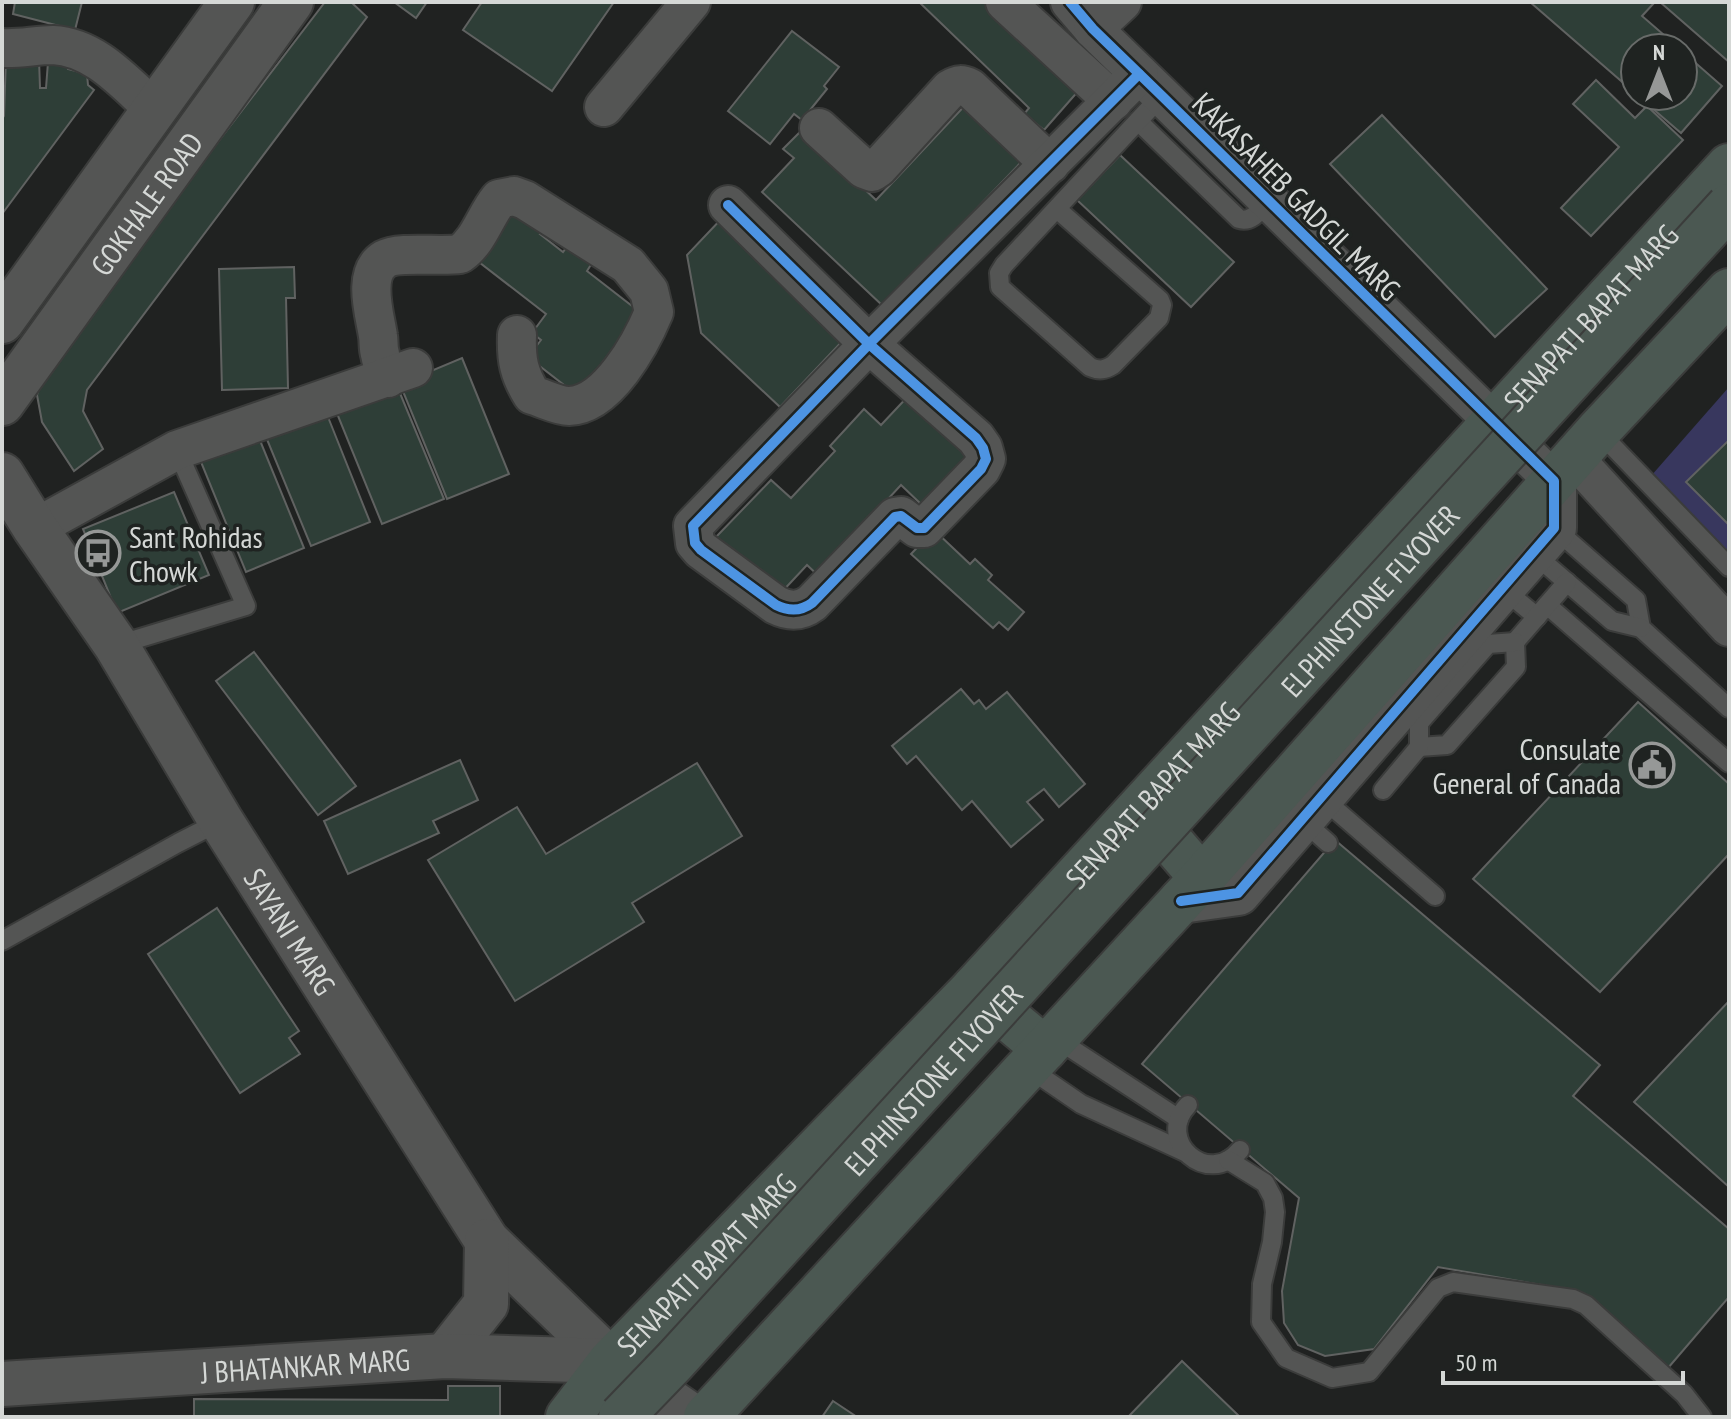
<svg xmlns="http://www.w3.org/2000/svg" width="1731" height="1419" font-family="'PT Sans Narrow',sans-serif">
<style>
.green{fill:#38375e}
.building{fill:#2e3e37;stroke:#606261;stroke-width:2}
.lines{fill:none;stroke-linecap:round;stroke-linejoin:round}
.lane-casing{stroke:#3b3c3b;stroke-width:22}
.street-casing{stroke:#3b3c3b;stroke-width:42}
.secondary-casing{stroke:#3b3c3b;stroke-width:48}
.primary-casing{stroke:#3b3c3b;stroke-width:48}
.lane{stroke:#545554;stroke-width:18}
.street{stroke:#545554;stroke-width:38}
.secondary{stroke:#545554;stroke-width:44}
.primary{stroke:#4b5852;stroke-width:44}
.primary-bridge-casing{stroke:#3b3c3b;stroke-width:48;stroke-linecap:butt}
.primary-bridge{stroke:#4b5852;stroke-width:44}
.cycleway-casing{stroke:#1f2321;stroke-width:15}
.cycleway{stroke:#4d94e3;stroke-width:10}
.labels{text-anchor:middle;dominant-baseline:central;stroke-width:7;stroke-linejoin:round;paint-order:stroke}
.street-label{font-size:30px;fill:#d5d8d6;stroke:#1f2321}
.poi-label{font-size:30px;fill:#d5d8d6;stroke:#1f2321;text-anchor:start}
</style>
<rect width="100%" height="100%" fill="#202221"/>
<path class="green" d="M1729,387V559L1651,476Z"/>
<g class="building">
<path d="M15,2H82L75,30L13,14Z"/>
<path d="M325,2H351L367,17L87,390L83,411L103,449L74,471L42,422L37,395L45,368Z"/>
<path d="M394,2H427L416,18Z"/>
<path d="M482,2H614L552,91L463,30Z"/>
<path d="M919,2H988L1080,89L1044,130L1024,114L1029,108Z"/>
<path d="M1530,2H1655L1642,16L1679,48H1635V93Z"/>
<path d="M1660,2H1729V62Z"/>
<path d="M792,31L839,67L824,86L827,89L802,120L794,114L770,144L728,111Z"/>
<path d="M1683,52L1722,86L1681,133L1638,96H1683Z"/>
<path d="M6,57L39,59L40,88H46L48,62L68,59V69L87,74L88,85L94,90L2,214V119L4,116Z"/>
<path d="M1596,80L1635,118L1647,106L1683,140L1591,236L1561,208L1619,147L1573,104Z"/>
<path d="M971,99L1029,154L883,306L762,192L794,158L783,149L802,130L876,200Z"/>
<path d="M1382,115L1547,289L1495,337L1330,164Z"/>
<path d="M1120,155L1234,262L1191,307L1077,200Z"/>
<path d="M517,204L546,227L540,234L563,252L574,237L592,263L587,271L641,313L577,395L528,357L541,340L532,333L546,314L475,259Z"/>
<path d="M725,215L850,333L780,407L701,333L687,255Z"/>
<path d="M294,267L295,298H286L288,388L222,390L219,269Z"/>
<path d="M462,358L509,474L447,499L400,384Z"/>
<path d="M397,386L444,499L382,524L336,411Z"/>
<path d="M913,391L976,449L923,506L901,485L836,555L823,580L807,565L778,596L716,537L771,480L791,498L835,451L830,446L864,409L881,425Z"/>
<path d="M326,412L370,522L311,546L266,437Z"/>
<path d="M259,438L304,548L246,572L201,462Z"/>
<path d="M1729,440V525L1686,482Z"/>
<path d="M174,492L209,575L117,613L83,529Z"/>
<path d="M934,530L970,564L975,559L992,575L988,580L1024,612L1008,630L999,622L993,628L911,554Z"/>
<path d="M254,652L356,786L318,815L216,681Z"/>
<path d="M961,689L974,704L979,700L986,709L1007,692L1085,784L1059,807L1044,789L1027,802L1043,820L1011,847L972,801L962,810L916,756L907,764L892,746Z"/>
<path d="M1638,702L1729,784V854L1600,992L1473,879Z"/>
<path d="M460,760L478,800L433,821L439,833L348,874L324,821Z"/>
<path d="M697,763L742,836L632,903L644,922L515,1001L428,860L517,807L546,854Z"/>
<path d="M1335,840L1600,1065L1573,1096L1729,1229V1297L1668,1368L1576,1291L1438,1267L1374,1349L1325,1356L1298,1345L1284,1323L1282,1291L1299,1198L1142,1064Z"/>
<path d="M217,908L299,1031L289,1038L300,1054L240,1093L148,954Z"/>
<path d="M1729,1001V1187L1634,1102Z"/>
<path d="M1182,1361L1240,1417H1128Z"/>
<path d="M448,1386H500V1417H194V1399L448,1400Z"/>
<path d="M833,1401L857,1417H822Z"/>
</g>
<g class="lines">
<g class="lane-casing">
<g id="lane">
<path d="M1138,121L1239,219C1252,223 1260,210 1268,201"/>
<path d="M1057,209L1160,300L1162,305L1159,318L1113,365C1105,370 1099,371 1090,367L1000,287L999,273L1004,265L1150,108L1162,96"/>
<path d="M1598,431L1729,567"/>
<path d="M1554,528L1636,600L1641,628L1729,708"/>
<path d="M1533,553L1612,621L1641,628"/>
<path d="M1502,588L1537,617"/>
<path d="M1547,605L1729,763"/>
<path d="M117,645L246,606L177,450"/>
<path d="M1419,747L1447,745L1516,667L1515,642L1567,582"/>
<path d="M1383,790L1419,747V723L1488,644L1515,642"/>
<path d="M1321,797L1435,896"/>
<path d="M1301,819L1328,843"/>
<path d="M2,941L178,843L221,821"/>
<path d="M1055,1038L1179,1119"/>
<path d="M1027,1067L1081,1104L1185,1152"/>
<path d="M1188,1105C1154,1140 1208,1189 1240,1150"/>
<path d="M1228,1160L1265,1183L1273,1198L1275,1212L1272,1242L1262,1284L1261,1322L1286,1358L1332,1378L1369,1372L1438,1288L1453,1282L1573,1299L1586,1305L1684,1394L1702,1417"/>
</g>
</g>
<g class="street-casing">
<g id="street">
<path d="M1005,2L1113,101"/>
<path d="M1070,2L1093,29L1162,96L1554,481"/>
<path d="M1093,29L1122,2"/>
<path d="M2,48C20,49 36,45 53,45C95,47 125,83 154,109"/>
<path d="M604,107L691,2"/>
<path d="M819,128L864,169L872,172L878,168L950,89C958,84 962,84 970,88L1050,164"/>
<path d="M728,205L869,344L976,438L983,448L986,459L981,469L924,528H917L901,516L895,517L812,603C800,612 788,611 776,605L701,550L695,543L693,526L869,344L1139,74"/>
<path d="M388,378C385,371 381,362 380,354C378,348 379,342 378,336C375,315 361,273 385,259C399,251 441,257 460,254C479,241 485,216 499,199L514,196L525,200L628,265L649,291L654,312C641,343 608,405 569,406C558,406 543,398 532,395C519,374 516,360 517,335"/>
<path d="M1574,458L1729,627"/>
<path d="M35,528L177,450L413,368"/>
</g>
</g>
<g class="secondary-casing">
<g id="secondary">
<path d="M2,321L232,2"/>
<path id="s1" d="M2,403L291,2"/>
<path id="s2" d="M2,475L35,528L116,645L221,821L487,1241L611,1361L693,1417"/>
<path d="M1181,901L1238,893L1554,528V481"/>
<path d="M445,1356L486,1304L487,1241"/>
<path id="s3" d="M2,1384L445,1356L611,1361"/>
</g>
</g>
<g class="primary-casing">
<g id="primary">
<path d="M1141,807L1202,878"/>
<path d="M973,989L1045,1049"/>
<path id="s4" d="M568,1417L611,1361L973,989L1729,166"/>
<path d="M706,1417L1202,878L1598,431L1729,291"/>
</g>
</g>
<use href="#lane" class="lane"/>
<use href="#street" class="street"/>
<use href="#secondary" class="secondary"/>
<use href="#primary" class="primary"/>
<g class="primary-bridge-casing">
<g id="primary-bridge">
<path id="s5" d="M621,1417L674,1362L1729,206"/>
</g>
</g>
<use href="#primary-bridge" class="primary-bridge"/>
<g class="cycleway-casing">
<g id="cycleway">
<path d="M1070,2L1093,29L1162,96L1554,481V528L1238,893L1181,901"/>
<path d="M728,205L869,344L976,438L983,448L986,459L981,469L924,528H917L901,516L895,517L812,603C800,612 788,611 776,605L701,550L695,543L693,526L869,344L1139,74"/>
</g>
</g>
<use href="#cycleway" class="cycleway"/>
</g>
<defs>
<g id="bus-ring" transform="scale(2.3)"><circle r="9.5" fill="#1f2321" stroke="#969897" stroke-width="1.5"/><path d="M-5-6H5V4H4V6H2V4H-2V6H-4V4H-5ZM-3.5-4V0h7V-4ZM-3.5 1.2v1.5H-2V1.2ZM2 1.2v1.5H3.5V1.2Z" fill="#969897"/></g>
<g id="civic-ring" transform="scale(2.3)"><circle r="9.5" fill="#1f2321" stroke="#969897" stroke-width="1.5"/><path d="M-.6-6.5H3V-4.5H.6V-3L4-1V1h2V6H-6V1h2V-1L-.6-3ZM-1.2 2.5V6h2.4V2.5Z" fill="#969897"/></g>
</defs>
<g fill-rule="evenodd">
<use href="#bus-ring" x="98" y="553"/>
<use href="#civic-ring" x="1652" y="765"/>
</g>
<g class="labels">
<g class="street-label">
<text transform="translate(1297 196) rotate(45)">KAKASAHEB GADGIL MARG</text>
<text stroke="none"><textPath href="#s1" startOffset="246">GOKHALE ROAD</textPath></text>
<text stroke="none"><textPath href="#s4" startOffset="1502">SENAPATI BAPAT MARG</textPath></text>
<text stroke="none"><textPath href="#s5" startOffset="1108">ELPHINSTONE FLYOVER</textPath></text>
<text stroke="none"><textPath href="#s4" startOffset="854">SENAPATI BAPAT MARG</textPath></text>
<text stroke="none"><textPath href="#s2" startOffset="540">SAYANI MARG</textPath></text>
<text stroke="none"><textPath href="#s5" startOffset="460">ELPHINSTONE FLYOVER</textPath></text>
<text stroke="none"><textPath href="#s4" startOffset="206">SENAPATI BAPAT MARG</textPath></text>
<text stroke="none"><textPath href="#s3" startOffset="304">J BHATANKAR MARG</textPath></text>
</g>
<g class="poi-label">
<text x="129" y="536">Sant Rohidas<tspan x="129" dy="34">Chowk</tspan></text>
<text x="1621" y="748" text-anchor="end">Consulate<tspan x="1621" dy="34">General of Canada</tspan></text>
</g>
</g>
<rect width="1731" height="1419" fill="none" stroke="#d5d8d6" stroke-width="8"/>
<g transform="translate(1659 72)"><circle r="38" fill="#1f2321" stroke="#686b69" stroke-width="2"/>
<path d="M0-6L14 30L0 20L-14 30Z" fill="#969897"/>
<text y="-12" font-size="22" font-weight="bold" text-anchor="middle" fill="#d5d8d6">N</text>
</g>
<path d="M1443 1371v12h240v-12" fill="none" stroke="#d5d8d6" stroke-width="4"/>
<text x="1455" y="1371" font-size="24" fill="#d5d8d6" stroke="#1f2321" stroke-width="6" paint-order="stroke">50 m</text>
</svg>
